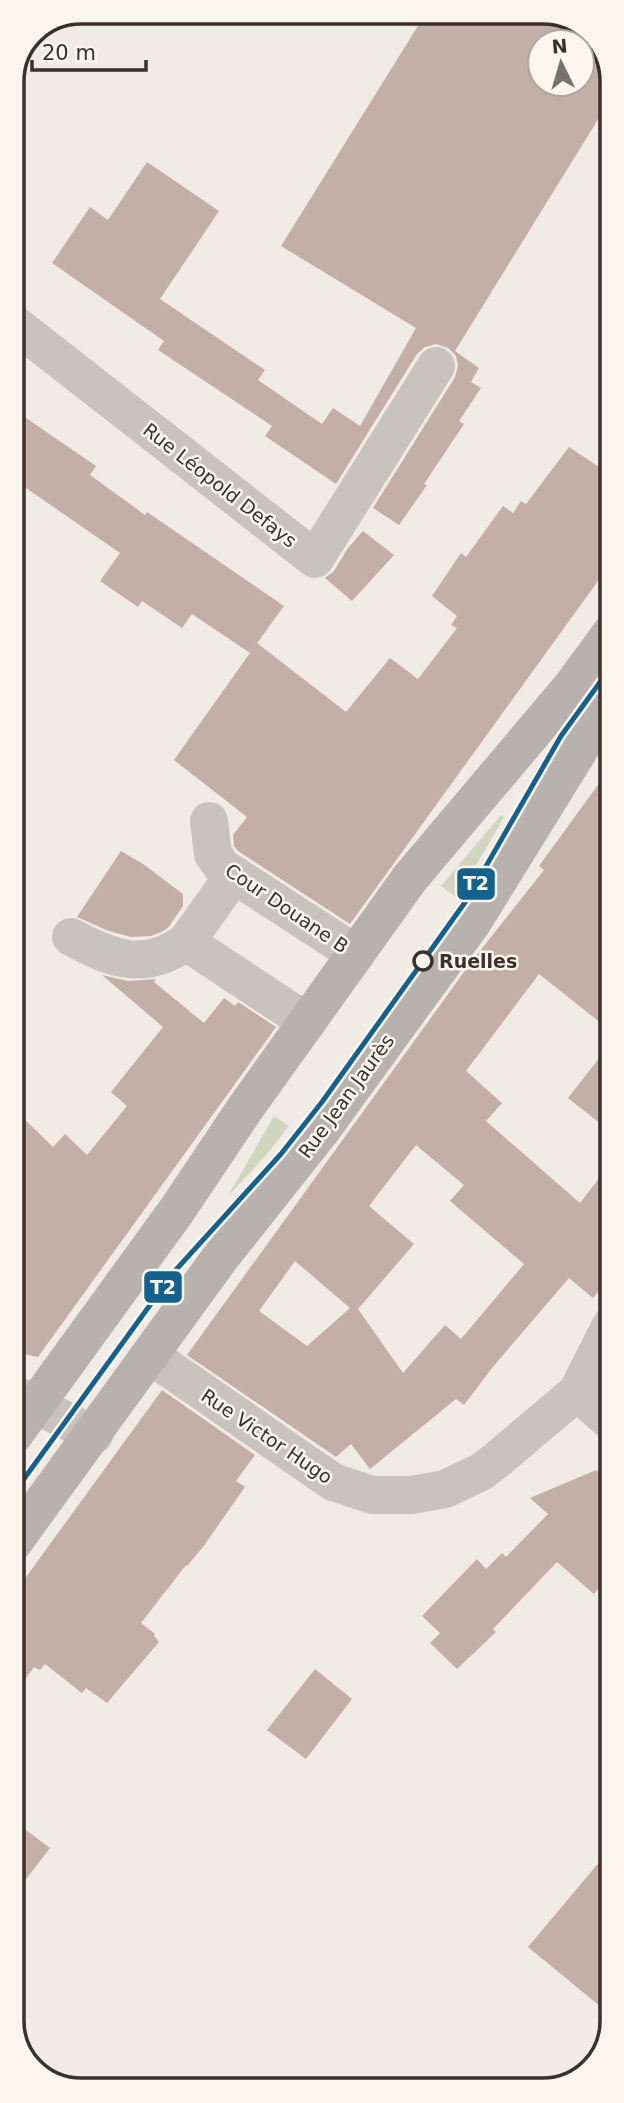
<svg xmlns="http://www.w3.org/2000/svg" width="624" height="2103" font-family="'DejaVu Sans',sans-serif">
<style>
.green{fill:#d1d6bf}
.building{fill:#c3afa7;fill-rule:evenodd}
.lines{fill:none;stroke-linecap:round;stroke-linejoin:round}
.minor{stroke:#c9c3be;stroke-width:38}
.major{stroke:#b8b1ad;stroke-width:38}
.tram-1-casing{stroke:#fbf5ee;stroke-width:10}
.tram-1{stroke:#15618e;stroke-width:5}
.stop-dot{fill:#fbf5ee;stroke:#3b302b;stroke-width:3.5}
.labels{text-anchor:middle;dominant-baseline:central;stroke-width:5;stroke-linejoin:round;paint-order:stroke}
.street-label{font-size:19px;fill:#3b302b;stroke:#fbf5ee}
.stop-label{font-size:19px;font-weight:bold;fill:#3b302b;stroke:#fbf5ee;text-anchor:start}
.rim{fill:none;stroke:#3b302b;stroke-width:3.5}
.line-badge{stroke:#fbf5ee;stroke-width:2.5}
.badge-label{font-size:19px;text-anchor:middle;font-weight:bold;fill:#fff}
</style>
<rect width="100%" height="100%" fill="#f0ebe5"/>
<g class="green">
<path d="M501,815L504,817L457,898L441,886Z"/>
<path d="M274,1116L289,1126L268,1153L228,1196Z"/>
</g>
<g class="building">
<path d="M426,13H551L588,30L610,68V100L455,351L479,368L471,382L481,388L459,421L464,424L424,484L427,485L399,525L373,508L455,377L458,366L456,356L448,348L436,344L425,347L417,354L336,484L265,436L272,426L158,350L164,341L52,263L90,207L108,220L147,162L219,211L160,299L265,370L258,380L322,424L333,408L360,426L416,328L281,246ZM540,42H582V84H540Z"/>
<path d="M13,409L96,466L90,475L145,515L147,512L284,606L250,653L192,614L182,628L142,601L138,607L100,581L120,553L13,479Z"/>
<path d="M569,447L611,475V563L350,924L238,851L234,846L233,835L247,817L174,760L257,643L346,712L390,658L418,679L457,628L451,625L457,616L432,596L461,553L466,557L503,506L513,513L521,501L526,504Z"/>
<path d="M363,531L394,555L352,601L325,578L334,571L348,548Z"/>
<path d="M611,767V1031L539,974L466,1071L502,1103L486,1121L580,1203L611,1163V1277L593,1298L569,1278L492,1368L464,1405L456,1399L370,1469L351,1444L336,1457L187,1355L472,961L544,870L539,866ZM416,1145L464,1185L450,1201L524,1264L461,1339L445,1325L403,1373L358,1309L414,1244L369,1206ZM295,1261L350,1308L307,1346L259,1311Z"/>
<path d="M121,851L143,864L183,894V906L168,928L161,932L151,936L131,937L109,931L77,917Z"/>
<path d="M102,975L128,981L156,979L154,982L204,1023L224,998L235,1006L238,1002L276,1027L38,1357L13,1352V1108L53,1147L65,1134L87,1155L127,1106L111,1092L163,1027Z"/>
<path d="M611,1043V1132L568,1098Z"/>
<path d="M162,1390L255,1455L236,1481L245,1487L203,1547L187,1566L186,1565L141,1623L155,1634L154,1636L159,1642L107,1703L86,1688L82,1693L45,1664L40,1670L34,1667L13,1696V1595Z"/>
<path d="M596,1470L611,1484V1574L594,1594L557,1562L493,1629L496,1632L457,1669L430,1643L440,1633L422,1616L477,1559L486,1569L502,1553L506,1557L548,1514L530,1498Z"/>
<path d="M315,1669L352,1699L306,1759L267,1730Z"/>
<path d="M14,1821L50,1848L14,1895Z"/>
<path d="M612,1847V2016L528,1947Z"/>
</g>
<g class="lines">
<g class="minor">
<path d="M13,323L315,559L436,366"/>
<path d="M209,821L213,854L222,867L356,954"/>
<path d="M71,937C112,959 145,972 186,942L307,1022"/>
<path d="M186,942L234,875"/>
<path d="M151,1356L333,1482L372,1495H412L445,1489L481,1472L498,1459L577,1392L611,1325"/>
<path d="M577,1392L611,1422"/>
<path d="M13,1393L94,1435"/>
</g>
<g class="major">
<path d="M13,1436L177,1210L244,1110L410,878L573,685L611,633"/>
<path d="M13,1543L220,1258L320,1132L472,923L589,734L611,705"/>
</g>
<g class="tram-1-casing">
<path id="tram-1" d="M13,1494L174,1272L281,1154L322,1102L466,901L561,736L611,667"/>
</g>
<use href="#tram-1" class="tram-1"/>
</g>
<circle class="stop-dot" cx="423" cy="961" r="9"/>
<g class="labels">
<g class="street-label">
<text transform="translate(220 485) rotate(38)">Rue Léopold Defays</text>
<text transform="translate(287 908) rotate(34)">Cour Douane B</text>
<text transform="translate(346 1096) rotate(-54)">Rue Jean Jaurès</text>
<text transform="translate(267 1436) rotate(34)">Rue Victor Hugo</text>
</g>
<g class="stop-label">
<text x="439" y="961">Ruelles</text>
</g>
</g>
<path d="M0 0H624V2103H0ZM81 24H543A57 57 0 0 1 600 81V2021A57 57 0 0 1 543 2078H81A57 57 0 0 1 24 2021V81A57 57 0 0 1 81 24Z" fill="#fbf5ee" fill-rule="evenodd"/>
<path class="rim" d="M81 24H543A57 57 0 0 1 600 81V2021A57 57 0 0 1 543 2078H81A57 57 0 0 1 24 2021V81A57 57 0 0 1 81 24Z"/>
<g class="line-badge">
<rect x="456" y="867" width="40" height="34" rx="7" fill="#15618e"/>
<rect x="143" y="1270" width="40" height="34" rx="7" fill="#15618e"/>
</g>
<g class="badge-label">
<text x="476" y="890">T2</text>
<text x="163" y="1294">T2</text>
</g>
<g transform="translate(561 63) rotate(355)"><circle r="33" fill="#fbf5ee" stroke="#aea6a0" stroke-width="2"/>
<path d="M0-5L12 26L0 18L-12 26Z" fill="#7a716c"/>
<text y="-10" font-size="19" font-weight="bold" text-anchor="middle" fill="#3b302b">N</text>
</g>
<path d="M32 60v10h114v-10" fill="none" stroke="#3b302b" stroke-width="3.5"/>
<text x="42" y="60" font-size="21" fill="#3b302b" stroke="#fbf5ee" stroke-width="5" paint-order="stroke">20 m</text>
</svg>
